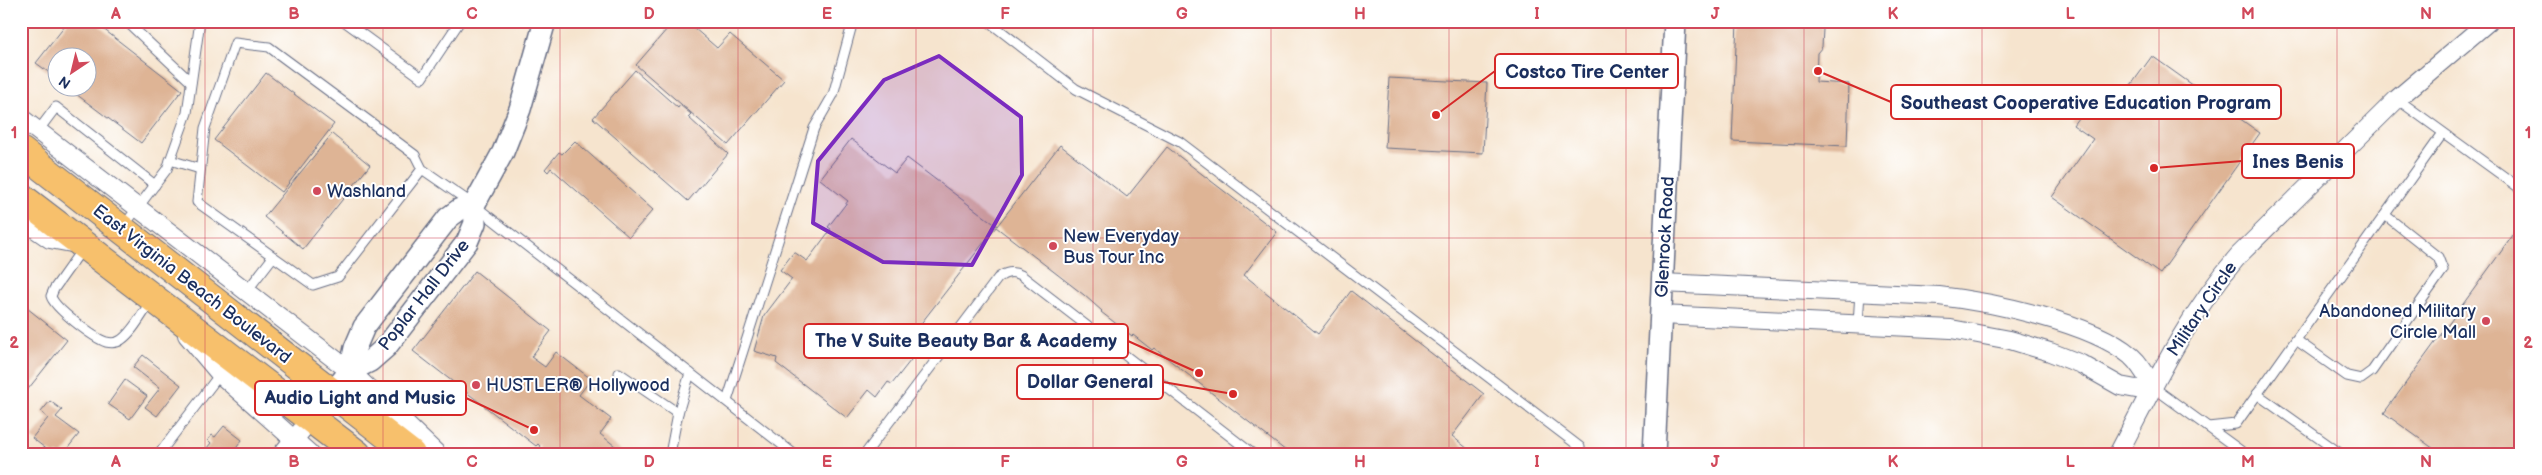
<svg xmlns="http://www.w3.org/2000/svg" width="2542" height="475" font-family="'Balsamiq Sans',sans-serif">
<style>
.building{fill:#deb495}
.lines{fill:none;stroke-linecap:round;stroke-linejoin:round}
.service-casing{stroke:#686e85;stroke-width:11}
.minor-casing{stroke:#686e85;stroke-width:20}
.tertiary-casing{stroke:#686e85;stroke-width:24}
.primary-casing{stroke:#686e85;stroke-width:30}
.service{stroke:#fff;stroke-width:9}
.minor{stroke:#fff;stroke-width:18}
.tertiary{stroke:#fff;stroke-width:21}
.primary{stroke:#f7c06c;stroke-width:28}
.marked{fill:#7b2cbf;fill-opacity:0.2;stroke:#7b2cbf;stroke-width:4;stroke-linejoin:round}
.grid{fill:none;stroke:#d1495b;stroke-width:1;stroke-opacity:0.55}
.poi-dot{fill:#d1495b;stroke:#fff;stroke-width:2}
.labels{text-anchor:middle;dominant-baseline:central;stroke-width:4;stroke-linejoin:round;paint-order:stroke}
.poi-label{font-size:18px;fill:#1b2f5e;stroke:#fff;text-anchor:start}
.street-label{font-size:18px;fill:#1b2f5e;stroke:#fff}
.leader{fill:none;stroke:#d62828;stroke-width:2}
.callout-dot{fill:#d62828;stroke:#fff;stroke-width:2}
.callout{fill:#fff;stroke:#d62828;stroke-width:2}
.callout-label{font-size:19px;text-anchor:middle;font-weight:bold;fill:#1b2f5e}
.neatline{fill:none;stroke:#d1495b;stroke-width:2}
.grid-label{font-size:16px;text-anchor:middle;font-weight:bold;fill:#d1495b}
</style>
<rect width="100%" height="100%" fill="#fff"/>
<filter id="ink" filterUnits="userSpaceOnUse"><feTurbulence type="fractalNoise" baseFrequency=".02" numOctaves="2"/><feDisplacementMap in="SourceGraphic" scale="10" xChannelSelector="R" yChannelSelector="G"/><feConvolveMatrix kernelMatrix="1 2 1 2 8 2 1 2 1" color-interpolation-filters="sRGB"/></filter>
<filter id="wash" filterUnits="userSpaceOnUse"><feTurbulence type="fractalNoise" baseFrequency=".0096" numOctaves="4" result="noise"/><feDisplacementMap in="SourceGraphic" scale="20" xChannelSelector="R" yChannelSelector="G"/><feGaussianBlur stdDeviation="1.12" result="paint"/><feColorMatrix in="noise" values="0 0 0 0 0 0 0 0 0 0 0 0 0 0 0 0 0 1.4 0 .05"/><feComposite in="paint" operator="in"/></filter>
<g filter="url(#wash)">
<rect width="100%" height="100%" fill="#f6e4ce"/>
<g id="blocks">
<g class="building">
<path d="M69,21H93L182,90L141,143L68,88H88V58H58V79L36,63Z"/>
<path d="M674,21H686L717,48L730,34L784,80L728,145L636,65Z"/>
<path d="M1737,21H1819V25L1823,29L1822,47L1817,53L1816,82L1849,84L1847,146L1732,141Z"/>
<path d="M2152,56L2260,133L2160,274L2052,197L2093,139L2073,125L2091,100L2110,114Z"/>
<path d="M635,70L678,108L680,105L691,114L688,117L728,154L688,201L593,118Z"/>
<path d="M266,73L334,124L282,192L214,140Z"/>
<path d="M1389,78L1487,83L1483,153L1385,148Z"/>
<path d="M332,134L370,165L303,249L264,217Z"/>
<path d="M851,139L895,173L907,158L997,226L1060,145L1127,197L1167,147L1277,232L1244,275L1318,334L1351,291L1484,394L1452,436L1474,454H1287L1286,451L1154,348L1152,350L1133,335L1132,336L1101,312L1102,311L1084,295L996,227L919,326L925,331L921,335L925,338L912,353L914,356L892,384L888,382L877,397L869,390L847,418L776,363L777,358L754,351L764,316L792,279L780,270L794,252L807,261L831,229L828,227L848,201L820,179Z"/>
<path d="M575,141L653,210L629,237L551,168L548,172L545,169L559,152L562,154Z"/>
<path d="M2519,227L2521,454H2441L2384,413Z"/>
<path d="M475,271L551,331L531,357L545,367L556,352L591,379L579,395L611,419L600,434L625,454H539L536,451L540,446L538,444L536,446L413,351Z"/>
<path d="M22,304L67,340L21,398V305Z"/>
<path d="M143,355L181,385L157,416L145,407L160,388L133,367Z"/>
<path d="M125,380L147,396L130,419L108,404Z"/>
<path d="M50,401L62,410L56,417L79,434L63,454H53L32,438L48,418L41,412Z"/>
<path d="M224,426L242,440L232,454H202L211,443L208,440L212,435L215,437Z"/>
</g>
</g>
</g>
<g filter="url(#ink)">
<use href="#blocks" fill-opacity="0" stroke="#686e85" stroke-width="1"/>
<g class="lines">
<g class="service-casing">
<g id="service">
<path d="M126,21L191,82"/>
<path d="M344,21L422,78L460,21"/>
<path d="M988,21L1076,89L1180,142L1580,447V454"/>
<path d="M2397,99L2521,189"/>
<path d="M38,131L56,107L155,185"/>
<path d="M170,160L200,169"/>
<path d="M422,169L338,277L313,285L197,202L205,128L235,43L269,47L415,155L422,169L474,205L794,454"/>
<path d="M123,227L167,169L187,113L200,21"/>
<path d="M83,248L54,289L51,296C54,308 94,338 106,342C111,343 117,343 121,340C133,332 143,312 152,300"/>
<path d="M246,292L273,257"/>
<path d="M1858,324L1860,292"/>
<path d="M2296,340L2347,376L2361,379L2372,371L2443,270L2438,257L2385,215"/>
<path d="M619,373L678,413L670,454"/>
<path d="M2153,387L2245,454"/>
<path d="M2257,394L2341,454"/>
<path d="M727,401L814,128L833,95L853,21"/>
<path d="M678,413L690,373"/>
<path d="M2208,427L2236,424L2443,133"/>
<path d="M159,454L220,374"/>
<path d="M865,454L998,278C1006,272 1012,271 1021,275L1253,454"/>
</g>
</g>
<g class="minor-casing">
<g id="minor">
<path d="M21,118L350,371L437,454"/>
<path d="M21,219L50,239L77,244"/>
<path d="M1662,283L1939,296C1991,302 2091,322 2131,356C2141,365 2146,375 2153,387"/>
<path d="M1661,315L1951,329L2010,340L2050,352L2081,364L2120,386L2136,389L2153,387"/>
<path d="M187,335L220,374L310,454"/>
<path d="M282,454L311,419"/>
<path d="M2118,454C2154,385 2188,314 2239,255L2397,99L2489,21"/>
</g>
</g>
<g class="tertiary-casing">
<g id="tertiary">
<path d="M350,371L355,348L364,327L448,218L460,209L474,205"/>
<path d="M311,419L350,371L370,361L386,347L467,242L475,223L474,205L503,152L520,109L545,21"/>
<path d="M1654,454L1675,21"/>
</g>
</g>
<g class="primary-casing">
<g id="primary">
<path d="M21,151L411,454"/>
<path d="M21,197L357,454"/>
</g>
</g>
<use href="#service" class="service"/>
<use href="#minor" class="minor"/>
<use href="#tertiary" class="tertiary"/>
<use href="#primary" class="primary"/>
</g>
</g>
<path class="marked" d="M939,56L1021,117L1022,175L972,265L883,262L813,223L818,161L884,80Z"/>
<path class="grid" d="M205,21V454M383,21V454M560,21V454M738,21V454M916,21V454M1093,21V454M1271,21V454M1449,21V454M1626,21V454M1804,21V454M1982,21V454M2159,21V454M2337,21V454M21,238H2521"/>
<g class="poi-dot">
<circle cx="317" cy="191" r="5"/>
<circle cx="1053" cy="246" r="5"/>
<circle cx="2486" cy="321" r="5"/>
<circle cx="476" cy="385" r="5"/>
</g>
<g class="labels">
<g class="poi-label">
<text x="327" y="191">Washland</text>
<text x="1063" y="236">New Everyday<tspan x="1063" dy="21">Bus Tour Inc</tspan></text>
<text x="2476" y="311" text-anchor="end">Abandoned Military<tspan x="2476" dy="21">Circle Mall</tspan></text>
<text x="486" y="385">HUSTLER® Hollywood</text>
</g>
<g class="street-label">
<text transform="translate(1665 237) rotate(-87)">Glenrock Road</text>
<text transform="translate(192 284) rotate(38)">East Virginia Beach Boulevard</text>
<text transform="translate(424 295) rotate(-52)">Poplar Hall Drive</text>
<text transform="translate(2202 309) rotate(-56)">Military Circle</text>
</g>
</g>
<path class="leader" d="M1436 115L1495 71M1818 71L1891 102M2154 168L2242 161M1199 373L1128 341M1233 394L1163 382M534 430L466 398"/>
<g class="callout-dot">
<circle cx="1436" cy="115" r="5"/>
<circle cx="1818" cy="71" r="5"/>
<circle cx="2154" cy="168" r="5"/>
<circle cx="1199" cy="373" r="5"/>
<circle cx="1233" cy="394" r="5"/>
<circle cx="534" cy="430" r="5"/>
</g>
<g class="callout">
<rect x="1495" y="54" width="183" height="34" rx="5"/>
<rect x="1891" y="85" width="390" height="34" rx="5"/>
<rect x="2242" y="144" width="112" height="34" rx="5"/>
<rect x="804" y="324" width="324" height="34" rx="5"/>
<rect x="1017" y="365" width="146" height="34" rx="5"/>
<rect x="255" y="381" width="211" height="34" rx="5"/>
</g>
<g class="callout-label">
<text x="1587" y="78">Costco Tire Center</text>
<text x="2086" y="109">Southeast Cooperative Education Program</text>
<text x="2298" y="168">Ines Benis</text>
<text x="966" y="347">The V Suite Beauty Bar &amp; Academy</text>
<text x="1090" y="388">Dollar General</text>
<text x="360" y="404">Audio Light and Music</text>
</g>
<rect width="2542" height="475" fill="none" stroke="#fff" stroke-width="55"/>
<g transform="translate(72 72) rotate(215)"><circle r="24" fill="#ffffff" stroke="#a4acbf"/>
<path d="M0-4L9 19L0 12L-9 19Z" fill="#d1495b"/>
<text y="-8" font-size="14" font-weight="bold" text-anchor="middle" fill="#1b2f5e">N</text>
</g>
<rect x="28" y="28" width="2486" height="420" class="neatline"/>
<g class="grid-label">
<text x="116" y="19">A</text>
<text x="294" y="19">B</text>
<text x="472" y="19">C</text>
<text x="649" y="19">D</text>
<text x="827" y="19">E</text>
<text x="1005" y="19">F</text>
<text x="1182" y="19">G</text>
<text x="1360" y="19">H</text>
<text x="1537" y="19">I</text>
<text x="1715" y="19">J</text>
<text x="1893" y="19">K</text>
<text x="2070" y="19">L</text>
<text x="2248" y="19">M</text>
<text x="2426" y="19">N</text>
<text x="14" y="138">1</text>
<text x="2528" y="138">1</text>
<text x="14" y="348">2</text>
<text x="2528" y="348">2</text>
<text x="116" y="467">A</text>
<text x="294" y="467">B</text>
<text x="472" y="467">C</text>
<text x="649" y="467">D</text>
<text x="827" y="467">E</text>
<text x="1005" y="467">F</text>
<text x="1182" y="467">G</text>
<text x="1360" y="467">H</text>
<text x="1537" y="467">I</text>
<text x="1715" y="467">J</text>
<text x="1893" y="467">K</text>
<text x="2070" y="467">L</text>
<text x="2248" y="467">M</text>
<text x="2426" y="467">N</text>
</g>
</svg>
